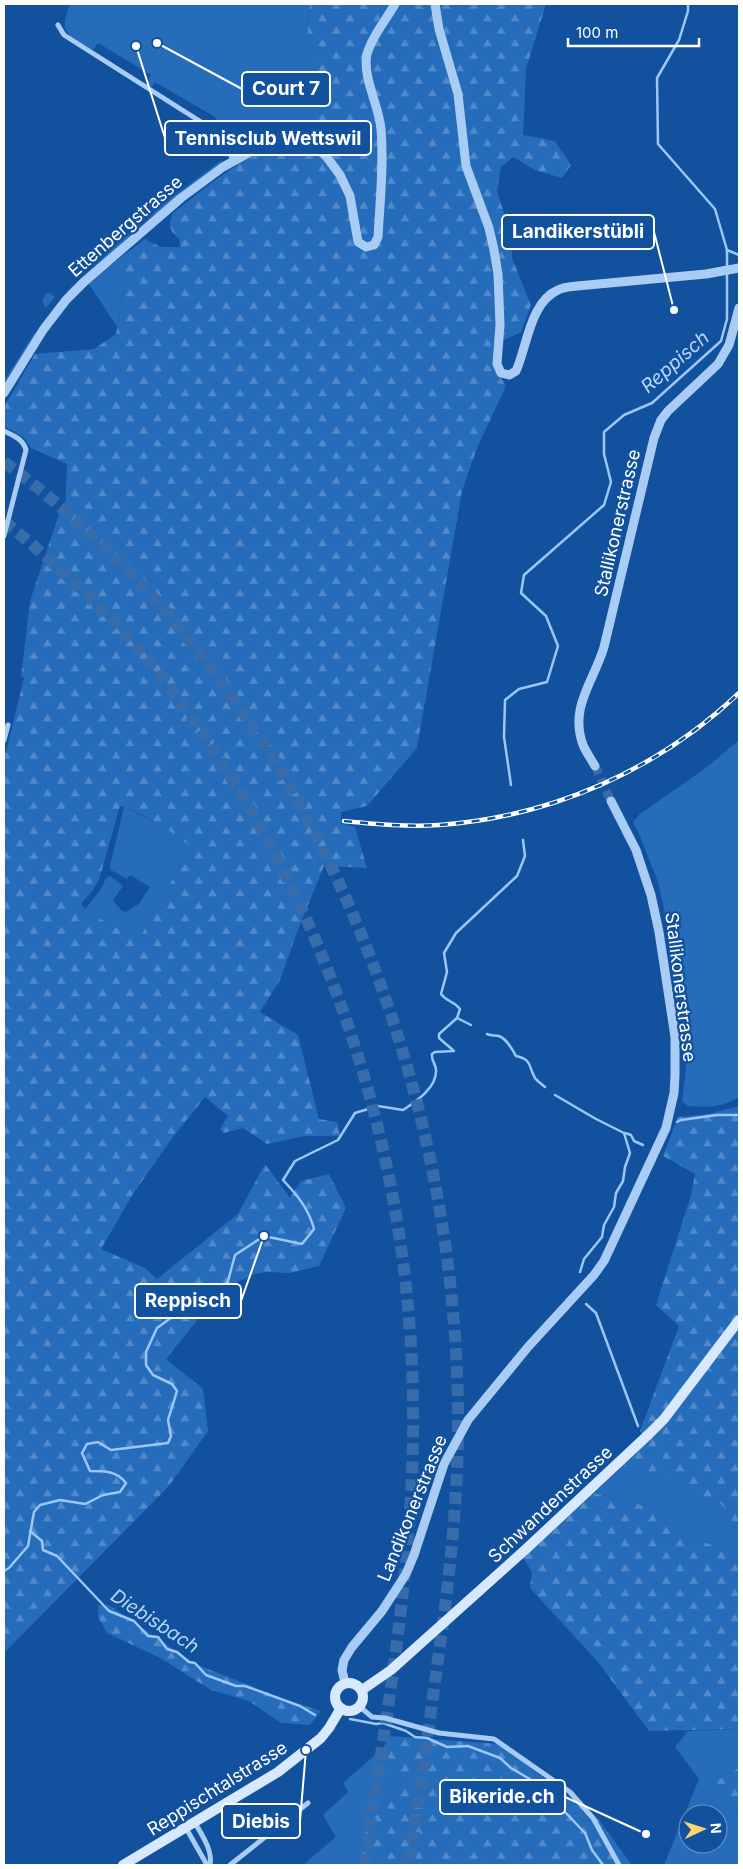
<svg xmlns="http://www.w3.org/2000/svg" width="743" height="1869" font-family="Inter,sans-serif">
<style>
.grass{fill:#256cbb;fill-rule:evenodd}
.forest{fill:url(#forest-firs);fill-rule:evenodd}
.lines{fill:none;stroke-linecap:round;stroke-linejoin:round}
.stream{stroke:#9bc7f7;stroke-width:2.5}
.tertiary-tunnel{stroke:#366bac;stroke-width:9;stroke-dasharray:9 4.5;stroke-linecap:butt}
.motorway-tunnel{stroke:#366bac;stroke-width:12;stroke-dasharray:12 6;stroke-linecap:butt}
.minor{stroke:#a8ccf4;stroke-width:5}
.tertiary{stroke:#a8ccf4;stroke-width:9}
.secondary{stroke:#d8e9fd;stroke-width:10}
.rail-casing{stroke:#fff;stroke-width:4.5}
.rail{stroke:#12519d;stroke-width:2.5;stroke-dasharray:8;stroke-linecap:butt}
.labels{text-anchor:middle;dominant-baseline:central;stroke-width:4.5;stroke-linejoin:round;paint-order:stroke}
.street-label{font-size:18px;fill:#fff;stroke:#12519d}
.water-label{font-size:19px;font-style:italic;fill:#b5d6fa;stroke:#12519d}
.leader{fill:none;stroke:#fff;stroke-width:2}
.callout-dot{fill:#fff;stroke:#12519d;stroke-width:2}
.callout{fill:#12519d;stroke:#fff;stroke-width:2}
.callout-label{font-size:19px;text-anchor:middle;font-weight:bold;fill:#fff}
</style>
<defs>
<pattern id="forest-firs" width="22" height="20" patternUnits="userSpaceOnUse" patternTransform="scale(1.25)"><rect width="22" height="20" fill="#256cbb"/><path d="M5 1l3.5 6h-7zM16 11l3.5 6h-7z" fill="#5189c9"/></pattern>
</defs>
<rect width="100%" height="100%" fill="#12519d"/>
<g class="grass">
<path d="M70,4H310L307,37L313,61V73L316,82L317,93L311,123L306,136C277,130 264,141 238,150L231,147L215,117L155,82L152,87L146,84L151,75L98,43L93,50C68,34 58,35 70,4Z"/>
<path d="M222,160L220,165L143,223L163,204Z"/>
<path d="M140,223L141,225L70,291L66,292Z"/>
<path d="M111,265L124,288L117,327L89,284Z"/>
<path d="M47,293H50L55,297L46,308L42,301Z"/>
<path d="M35,332L34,337L4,385V381Z"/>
<path d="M739,740V1097C724,1107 705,1108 688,1106L682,1101L686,1068L685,1038L669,931L658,882L640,836L633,822L640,814L707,767Z"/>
<path d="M124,807L162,825L191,847L139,939L88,912L85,909L100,891L106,878L110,876L123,886L113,900L121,910L126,912L139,904L150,887L130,875L127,879L111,870L110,866Z"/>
<path d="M623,1466L670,1479L688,1493L722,1505L737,1526L739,1523V1553L700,1541L657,1509L594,1493Z"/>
<path d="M739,1729V1768L715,1782L734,1815L739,1814V1865H664L699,1779L675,1747L688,1731ZM688,1814H718V1844H688Z"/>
<path d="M383,1748L400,1778L354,1850L360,1865H303L336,1837L323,1815L348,1792L343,1783Z"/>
</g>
<g class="forest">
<path d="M310,4H546L526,69L523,135L555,141L571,165L562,178L535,170L513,157L501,167L497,191L512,238V258L531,305L521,332L498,343L499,375L506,386L477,448L462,491L417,748L367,806L341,812V823L355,827L367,868L324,866L299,927L280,980L260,1012L298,1035L319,1119L337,1122L340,1136H304L267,1144L243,1128L224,1133L220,1129L228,1116L205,1097L173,1137L133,1194L101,1249L145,1268L157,1279L238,1214L265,1164L290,1198L301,1181L329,1174L346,1208L319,1266L290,1273L267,1272L255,1274L222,1289L166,1359L203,1389L208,1431L169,1486L4,1653V760L24,678L21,676L30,601L59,514L65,515L67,464L31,448L24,438L4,426V407L35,354L94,349L116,334L124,288L111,265L145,239L161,247H180L179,239C169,230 168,225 173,213C201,192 245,152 280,147C288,145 295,147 303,150C308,127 318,106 316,82L311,80L313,61L307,37ZM120,806C147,814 169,830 191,847L139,939L88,912L81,904L93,890L99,880Z"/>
<path d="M739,1106V1523L737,1527L722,1505L688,1493L670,1479L623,1466L648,1441L640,1431L679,1326L656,1305L691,1195L695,1174L663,1156L678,1117L708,1114Z"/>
<path d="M594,1493L657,1509L700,1541L739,1553V1729L649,1731L598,1662L530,1588L532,1572L523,1558Z"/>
<path d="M98,1605H109L193,1663L287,1700L321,1711L310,1725L281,1723L249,1701L211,1690L160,1658L107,1633L98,1617Z"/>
<path d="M390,1736L499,1744L599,1820L632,1865H360L354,1850L400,1778L383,1748Z"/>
<path d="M739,1768V1814L734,1815L715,1782Z"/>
</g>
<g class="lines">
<g class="stream">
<path d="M688,4V11L679,40L657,78L658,144L715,209L727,250V267"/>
<path d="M727,250L739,255"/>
<path d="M511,785L504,737L505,700L519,689L547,682L558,646L546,616L521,593L524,575L604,505L611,482L604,454V432L624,415L652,403L721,341L727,319V272"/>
<path d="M457,1018L471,1025"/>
<path d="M487,1034C492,1036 495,1035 499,1036C507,1039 512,1049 516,1056C533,1060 528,1066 535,1078C537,1081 542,1084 545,1087"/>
<path d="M555,1095L596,1119L624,1133L630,1153L625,1167L623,1181L616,1193L614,1207L604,1225L602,1237L584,1259L580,1272"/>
<path d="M677,1122L681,1120L717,1115H739"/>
<path d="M625,1133L631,1135L634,1141L643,1145"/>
<path d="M586,1304L596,1313L638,1426"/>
<path d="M30,1531L42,1541L43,1550L57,1556L109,1611L134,1621L148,1636L158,1637L167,1649L177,1652L189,1662L195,1663L206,1675L236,1686H245L300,1706L315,1715"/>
<path d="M4,1571L9,1568L28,1546L34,1512L40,1505L60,1500L85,1504L103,1495L120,1492L126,1483C117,1471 105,1471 90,1471L82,1453L87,1444L98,1442L111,1450L168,1443L171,1436L168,1420L177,1391L172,1384L153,1375L146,1365V1352L157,1328L175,1315L204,1308L219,1296L228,1281L235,1255L264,1236L302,1244L314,1229C309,1209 297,1195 283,1180L295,1161L338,1140L355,1113L378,1106L403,1110C415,1102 437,1088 436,1070C436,1064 431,1061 432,1054L435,1052L454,1051L439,1038V1034L457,1018L460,1009C454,1001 447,1002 441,994L447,972L444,953L456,933L517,876L525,856L523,840"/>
<path d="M350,1719L376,1724L383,1723L406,1731L415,1737L427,1738L447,1747L468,1746L500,1758L511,1768L555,1794L564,1811L585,1833L592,1850L603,1865"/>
</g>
<path class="tertiary-tunnel" d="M595,766L611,801"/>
<g class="motorway-tunnel">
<path d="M4,462C295,675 454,1054 458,1410C459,1501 448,1590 435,1681C427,1742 418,1804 409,1865"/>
<path d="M4,521C55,563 105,608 147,659C316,867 410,1136 413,1403C415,1558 387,1712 364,1865"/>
</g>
<g class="minor">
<path d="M58,25L64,35L209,127L219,136L234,161"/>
<path d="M4,431C14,436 23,439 26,450L4,536"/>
<path d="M4,740L8,725"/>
<path d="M360,1707L372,1717L385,1718L439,1733L494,1739L570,1792L593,1818L619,1865"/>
<path d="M195,1823C202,1835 213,1851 210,1865"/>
<path d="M186,1828L207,1865"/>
<path d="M230,1865L308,1803"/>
</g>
<g class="tertiary">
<path d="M435,4L439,29L458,94L466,166L489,228L494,250L498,274L500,325L497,364L501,373L509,375L516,371C527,347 530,302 558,290C564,287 570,287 577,286L706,274L739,268"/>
<path d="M4,393L43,330L66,300L84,282L181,198L223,167L263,145L275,141H295L314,147L326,156L340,175L350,196L358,242L366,247L374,245L378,237C380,202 384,164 381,129C379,106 362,76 367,54C372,36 386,20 395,4"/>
<path d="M595,766C591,759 586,752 583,745C569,707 594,681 604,647L654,438L661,420L668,411L718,364L729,345L739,308"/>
<path d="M345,1683L342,1670L344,1660L352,1647L382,1611L406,1574L414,1555L444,1464L468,1420L528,1347L594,1275L604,1261L666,1128L674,1093L675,1075V1037L672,1017L659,932L651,895L636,850L611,801"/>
</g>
<g class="secondary">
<circle cx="349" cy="1697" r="14"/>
<path d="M362,1690L391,1670L526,1549L649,1434L664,1419L739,1320"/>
<path d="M123,1865L278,1772L321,1738L329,1728L341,1708"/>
</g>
<g class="rail-casing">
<path id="rail" d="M344,821C376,824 407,827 439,825C551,817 658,770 739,693"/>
</g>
<use href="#rail" class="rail"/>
</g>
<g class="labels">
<g class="street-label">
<text transform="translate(125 226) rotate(-41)">Ettenbergstrasse</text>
<text transform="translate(617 523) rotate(-77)">Stallikonerstrasse</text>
<text transform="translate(681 987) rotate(83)">Stallikonerstrasse</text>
<text transform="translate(550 1504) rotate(-43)">Schwandenstrasse</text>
<text transform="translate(412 1508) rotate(-68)">Landikonerstrasse</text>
<text transform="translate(217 1788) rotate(-32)">Reppischtalstrasse</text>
</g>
<g class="water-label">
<text transform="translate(675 362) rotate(-41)">Reppisch</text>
<text transform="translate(155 1621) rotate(33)">Diebisbach</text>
</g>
</g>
<path class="leader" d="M157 43L242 89M136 46L165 138M674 310L654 232M264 1236L241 1301M646 1834L565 1797M306 1750L300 1821"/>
<g class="callout-dot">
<circle cx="157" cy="43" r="5"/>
<circle cx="136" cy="46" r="5"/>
<circle cx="674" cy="310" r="5"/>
<circle cx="264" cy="1236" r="5"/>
<circle cx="646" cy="1834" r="5"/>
<circle cx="306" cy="1750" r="5"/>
</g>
<g class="callout">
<rect x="242" y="72" width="88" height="34" rx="5"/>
<rect x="165" y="121" width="206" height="34" rx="5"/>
<rect x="502" y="215" width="152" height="34" rx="5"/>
<rect x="135" y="1284" width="106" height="34" rx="5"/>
<rect x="440" y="1780" width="125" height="34" rx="5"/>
<rect x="222" y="1804" width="78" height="34" rx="5"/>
</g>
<g class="callout-label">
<text x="286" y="95">Court 7</text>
<text x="268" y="145">Tennisclub Wettswil</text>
<text x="578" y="238">Landikerstübli</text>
<text x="188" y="1307">Reppisch</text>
<text x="502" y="1803">Bikeride.ch</text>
<text x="261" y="1828">Diebis</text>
</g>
<rect width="743" height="1869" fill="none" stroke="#ffffff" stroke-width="10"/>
<g transform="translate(703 1829) rotate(86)"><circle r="24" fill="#12519d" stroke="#7197c4"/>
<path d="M0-4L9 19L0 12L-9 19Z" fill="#ffd26c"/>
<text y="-8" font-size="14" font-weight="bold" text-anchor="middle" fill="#ffffff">N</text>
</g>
<path d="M568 38v8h131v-8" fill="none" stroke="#ffffff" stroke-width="2.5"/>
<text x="576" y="38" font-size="15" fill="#ffffff" stroke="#12519d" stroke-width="4" paint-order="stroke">100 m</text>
</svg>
